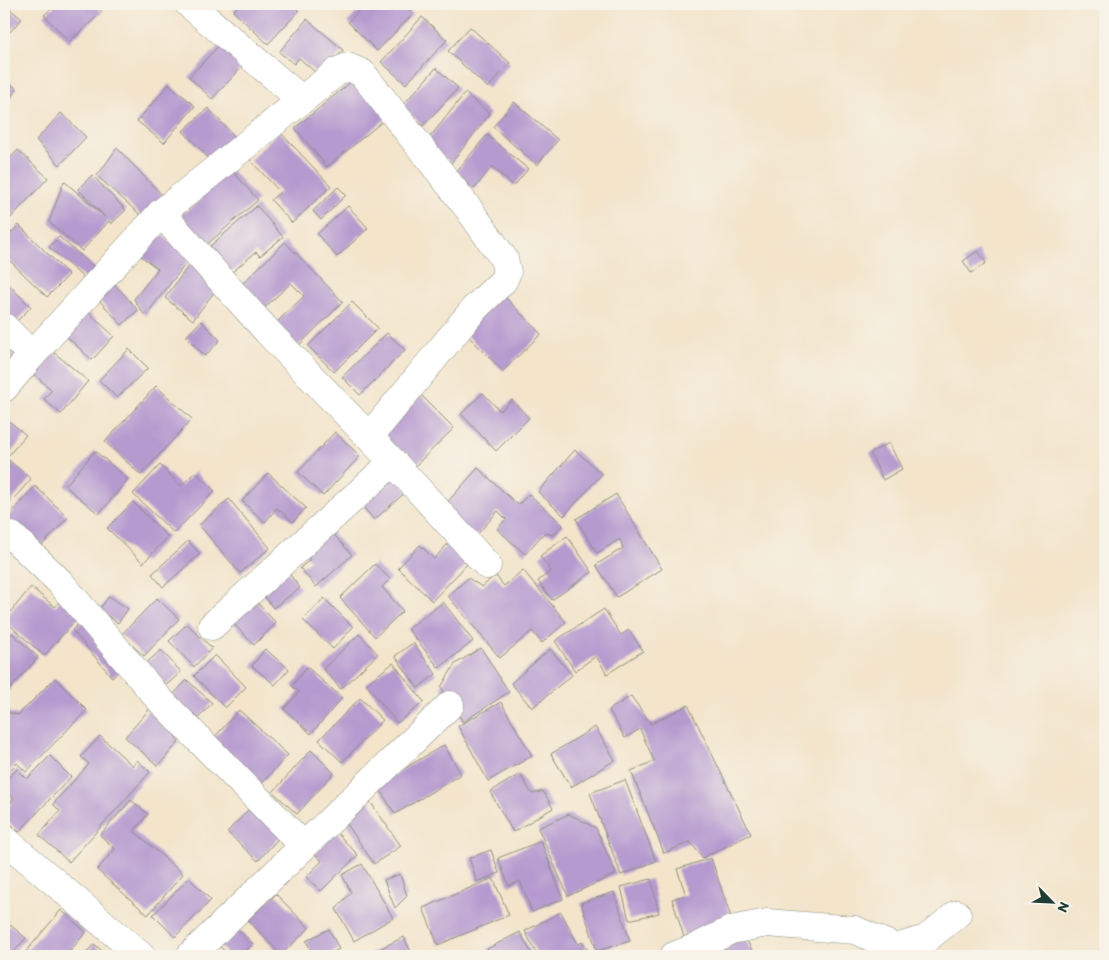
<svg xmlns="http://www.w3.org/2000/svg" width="1109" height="960" font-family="Itim,sans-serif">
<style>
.building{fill:#b59acf}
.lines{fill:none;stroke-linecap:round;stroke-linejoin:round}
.minor-casing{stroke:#89907f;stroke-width:29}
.minor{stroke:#fff;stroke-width:28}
</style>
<rect width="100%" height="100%" fill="#f7f3e8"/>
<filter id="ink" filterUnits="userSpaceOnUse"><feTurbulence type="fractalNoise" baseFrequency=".02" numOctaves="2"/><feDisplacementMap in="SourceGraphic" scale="10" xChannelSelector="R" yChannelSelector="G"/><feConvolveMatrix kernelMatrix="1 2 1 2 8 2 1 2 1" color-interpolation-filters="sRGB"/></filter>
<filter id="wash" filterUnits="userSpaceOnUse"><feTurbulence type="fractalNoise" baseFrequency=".0096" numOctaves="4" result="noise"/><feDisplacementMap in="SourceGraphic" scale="20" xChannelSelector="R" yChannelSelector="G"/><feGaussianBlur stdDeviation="1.12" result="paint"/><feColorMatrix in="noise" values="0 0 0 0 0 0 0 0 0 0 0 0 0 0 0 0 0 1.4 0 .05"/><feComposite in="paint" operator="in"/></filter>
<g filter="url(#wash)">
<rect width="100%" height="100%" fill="#f3e4ca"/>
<g id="blocks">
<g class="building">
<path d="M4,4L22,19L6,36L4,34Z"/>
<path d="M57,4H94L102,12L69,42L44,15Z"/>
<path d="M240,4H291L299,11L268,44L233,11Z"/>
<path d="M365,4H402L413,14L377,51L348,22Z"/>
<path d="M422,17L447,40L406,84L381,62Z"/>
<path d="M307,19L343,50L321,77L299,58L294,64L279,52Z"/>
<path d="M470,27L510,63L488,88L448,51Z"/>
<path d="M221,43L244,65L212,99L189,77Z"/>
<path d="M436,68L458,88L423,126L402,106Z"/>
<path d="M357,77L389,116L327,167L295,128Z"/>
<path d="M4,78L17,89L4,105Z"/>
<path d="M169,84L195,106L164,143L137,121Z"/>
<path d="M465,93L490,114L451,163L426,142Z"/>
<path d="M514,102L558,140L537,165L493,127Z"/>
<path d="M208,108L236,138L211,161L183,131Z"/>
<path d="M61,113L86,137L60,165L36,140Z"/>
<path d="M279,131L331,186L292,223L271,200L280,192L250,160Z"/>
<path d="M487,135L528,169L514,186L492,167L474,189L455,173Z"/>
<path d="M117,148L167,200L145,219L97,176Z"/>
<path d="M18,150L48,178L6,223L4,221V165Z"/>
<path d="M229,167L258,200L204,247L178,218L201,199L199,193Z"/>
<path d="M92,175L126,210L111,224L109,221L82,251L49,222L64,181L105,217L78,189Z"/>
<path d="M338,187L346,195L321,220L313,211Z"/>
<path d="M257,206L283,237L260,256L256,252L232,272L210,246Z"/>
<path d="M348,206L368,228L337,257L317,234Z"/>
<path d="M19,225L69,275L47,297L4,255V240Z"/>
<path d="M155,230L191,257L145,316L134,299L158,269L137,253Z"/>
<path d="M59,237L99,271L86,280L49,247Z"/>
<path d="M285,242L343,302L297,347L275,324L304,296L291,283L262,310L239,287Z"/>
<path d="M978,251L986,263L971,273L963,261Z"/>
<path d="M192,261L221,283L193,320L165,298Z"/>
<path d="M4,280L31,307L13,325L4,317Z"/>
<path d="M114,283L138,310L122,325L97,298Z"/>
<path d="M502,294L541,334L503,371L464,332Z"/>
<path d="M352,302L378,328L334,372L308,346Z"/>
<path d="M87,311L114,336L92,360L65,335Z"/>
<path d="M201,321L220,340L205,356L186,337Z"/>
<path d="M4,333L19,348L4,362Z"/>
<path d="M387,333L405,350L360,395L342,377Z"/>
<path d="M129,349L148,368L117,398L99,380Z"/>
<path d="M51,350L88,381L61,414L44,399L52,390L32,373Z"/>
<path d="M156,386L192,419L141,475L105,442Z"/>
<path d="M483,393L500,411L512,400L529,418L496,451L461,414Z"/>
<path d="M421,395L454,428L411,470L379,438Z"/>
<path d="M4,417L26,435L8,456L4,453Z"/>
<path d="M335,432L360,456L323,496L298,472Z"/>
<path d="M889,443L902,469L883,480L870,453Z"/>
<path d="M575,450L602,474L564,516L538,492Z"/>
<path d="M95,451L128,479L99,514L65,486Z"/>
<path d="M4,456L31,479L4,510Z"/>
<path d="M160,465L181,486L195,472L215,491L174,533L133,494Z"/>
<path d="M478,468L518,505L529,494L563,525L554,535L544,533L525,554L497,529L506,519L498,511L475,537L443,507Z"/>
<path d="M268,473L306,508L293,522L277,508L265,522L242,501Z"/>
<path d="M393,474L407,491L374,520L360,503Z"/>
<path d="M35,486L68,517L37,551L4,521Z"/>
<path d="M616,494L662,569L617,597L596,565L623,548L620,539L597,553L576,519Z"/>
<path d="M229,499L270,548L240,573L199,525Z"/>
<path d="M133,502L168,537L143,563L107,528Z"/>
<path d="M329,529L352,555L316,587L300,568L310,560L303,552Z"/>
<path d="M567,536L592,572L552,600L538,581L551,571L540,556Z"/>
<path d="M453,538L473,558L432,601L398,568L420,545L434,559Z"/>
<path d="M188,541L200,554L163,587L152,574Z"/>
<path d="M375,564L390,579L382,587L403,611L375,637L340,598Z"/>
<path d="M523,570L566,622L542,643L532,631L500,658L448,596L468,578L482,587L495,575L504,586Z"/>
<path d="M287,571L300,588L273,608L261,591Z"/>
<path d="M31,587L55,607L62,598L81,614L44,656L4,620Z"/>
<path d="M109,596L128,609L118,623L99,610Z"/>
<path d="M157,598L179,619L144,656L121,635Z"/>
<path d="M253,598L276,623L254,645L230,620Z"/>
<path d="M324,598L353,627L333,649L303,620Z"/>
<path d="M443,602L473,641L439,668L408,629Z"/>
<path d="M604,609L621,635L629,630L643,651L607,674L596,656L575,671L555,641Z"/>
<path d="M82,620L123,668L112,677L72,630Z"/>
<path d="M187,624L212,648L194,667L169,641Z"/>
<path d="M12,633L38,657L4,696V642Z"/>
<path d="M359,634L378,654L341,689L323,669Z"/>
<path d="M413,643L436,674L418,688L395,656Z"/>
<path d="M481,648L509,692L463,722L441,687L455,664Z"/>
<path d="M265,649L289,669L275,685L252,666Z"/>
<path d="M550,649L572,675L532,708L511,683Z"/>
<path d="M161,650L181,672L163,688L143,666Z"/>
<path d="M215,655L246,687L225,708L194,676Z"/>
<path d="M393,663L424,702L397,723L366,684Z"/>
<path d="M307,667L342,698L311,734L284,709L299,692L292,686Z"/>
<path d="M55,678L87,710L26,772L17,763L4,776V711L18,715Z"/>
<path d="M187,680L212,703L194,723L169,699Z"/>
<path d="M631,696L651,724L688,705L751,834L703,858L690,842L664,853L631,771L654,761L640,729L625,738L609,710Z"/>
<path d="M360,698L383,720L342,762L319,740Z"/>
<path d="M501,702L532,756L488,781L458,726Z"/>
<path d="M154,704L179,742L158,766L125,737Z"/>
<path d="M239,710L288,755L259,786L211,741Z"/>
<path d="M595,727L615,760L571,787L551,754Z"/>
<path d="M100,736L133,766L137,760L150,772L69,862L39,835L60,811L53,804L89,764L81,757Z"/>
<path d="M444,745L461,774L395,814L377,785Z"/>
<path d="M311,750L334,773L297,814L273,792Z"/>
<path d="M50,756L71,777L19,832L4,817L13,798L4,789V782L17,769L27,779Z"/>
<path d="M520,774L532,794L543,791L553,808L513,832L490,792Z"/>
<path d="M625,780L656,861L621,875L590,793Z"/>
<path d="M131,800L148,814L134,831L183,874L148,915L97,870L115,849L100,835Z"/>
<path d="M369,800L401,846L374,864L343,818Z"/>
<path d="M253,805L283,833L258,861L227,832Z"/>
<path d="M569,814L596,828L616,874L568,896L538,828Z"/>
<path d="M336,832L358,855L321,891L306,877L322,861L315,854Z"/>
<path d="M541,841L563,899L532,912L520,881L509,886L498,858Z"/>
<path d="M491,850L499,873L477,882L469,858Z"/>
<path d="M4,856L11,862L4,873Z"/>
<path d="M711,858L732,920L684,937L672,899L686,895L677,869Z"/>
<path d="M362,864L393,918L354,941L336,909L351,892L342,875Z"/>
<path d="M400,874L407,896L395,908L384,880Z"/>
<path d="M189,878L211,900L175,937L153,915Z"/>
<path d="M493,878L509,915L438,945L423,908Z"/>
<path d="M651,879L659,913L629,920L621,887Z"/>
<path d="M614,892L630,941L597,951L581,903Z"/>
<path d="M276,894L309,928L281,955L248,920Z"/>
<path d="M61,910L86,932L66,956H26L24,954Z"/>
<path d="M561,912L578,944L583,942L591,956H538L525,931Z"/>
<path d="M233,924L253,944L241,956H230L215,942Z"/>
<path d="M10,925L26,938L10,956H4V933Z"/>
<path d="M329,929L339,949L326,956H314L306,941Z"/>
<path d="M742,931L755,956H704Z"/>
<path d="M520,932L533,956H491L487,949Z"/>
<path d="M404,937L413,956H365Z"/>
<path d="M94,944L108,956H83Z"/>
</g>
</g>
</g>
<g filter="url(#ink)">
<use href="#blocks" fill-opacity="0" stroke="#89907f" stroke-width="1"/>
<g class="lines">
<g class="minor-casing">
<g id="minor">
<path d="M189,4L302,100"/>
<path d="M161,213L267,331L393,462L487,565"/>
<path d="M4,327L32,355"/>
<path d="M4,388L32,355L161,213L338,71L348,67L362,73L468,208L504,259L507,272L503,281L475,308L369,437"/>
<path d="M12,536L60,582L158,698L304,846"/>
<path d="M212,626L393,462"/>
<path d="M4,839L141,956"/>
<path d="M190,956L450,705"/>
<path d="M674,956L697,947L731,930L767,923L855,930L896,948L926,939L957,914"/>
</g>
</g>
<use href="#minor" class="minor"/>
</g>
</g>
<rect width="1109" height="960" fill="none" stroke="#f7f3e8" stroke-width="20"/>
<g transform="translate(1052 902) rotate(114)" stroke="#f7f3e8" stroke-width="4" paint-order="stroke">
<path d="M0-4L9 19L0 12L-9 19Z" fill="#1f3d34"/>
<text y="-8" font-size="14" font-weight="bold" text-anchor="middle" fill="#1f3d34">N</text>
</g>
</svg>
